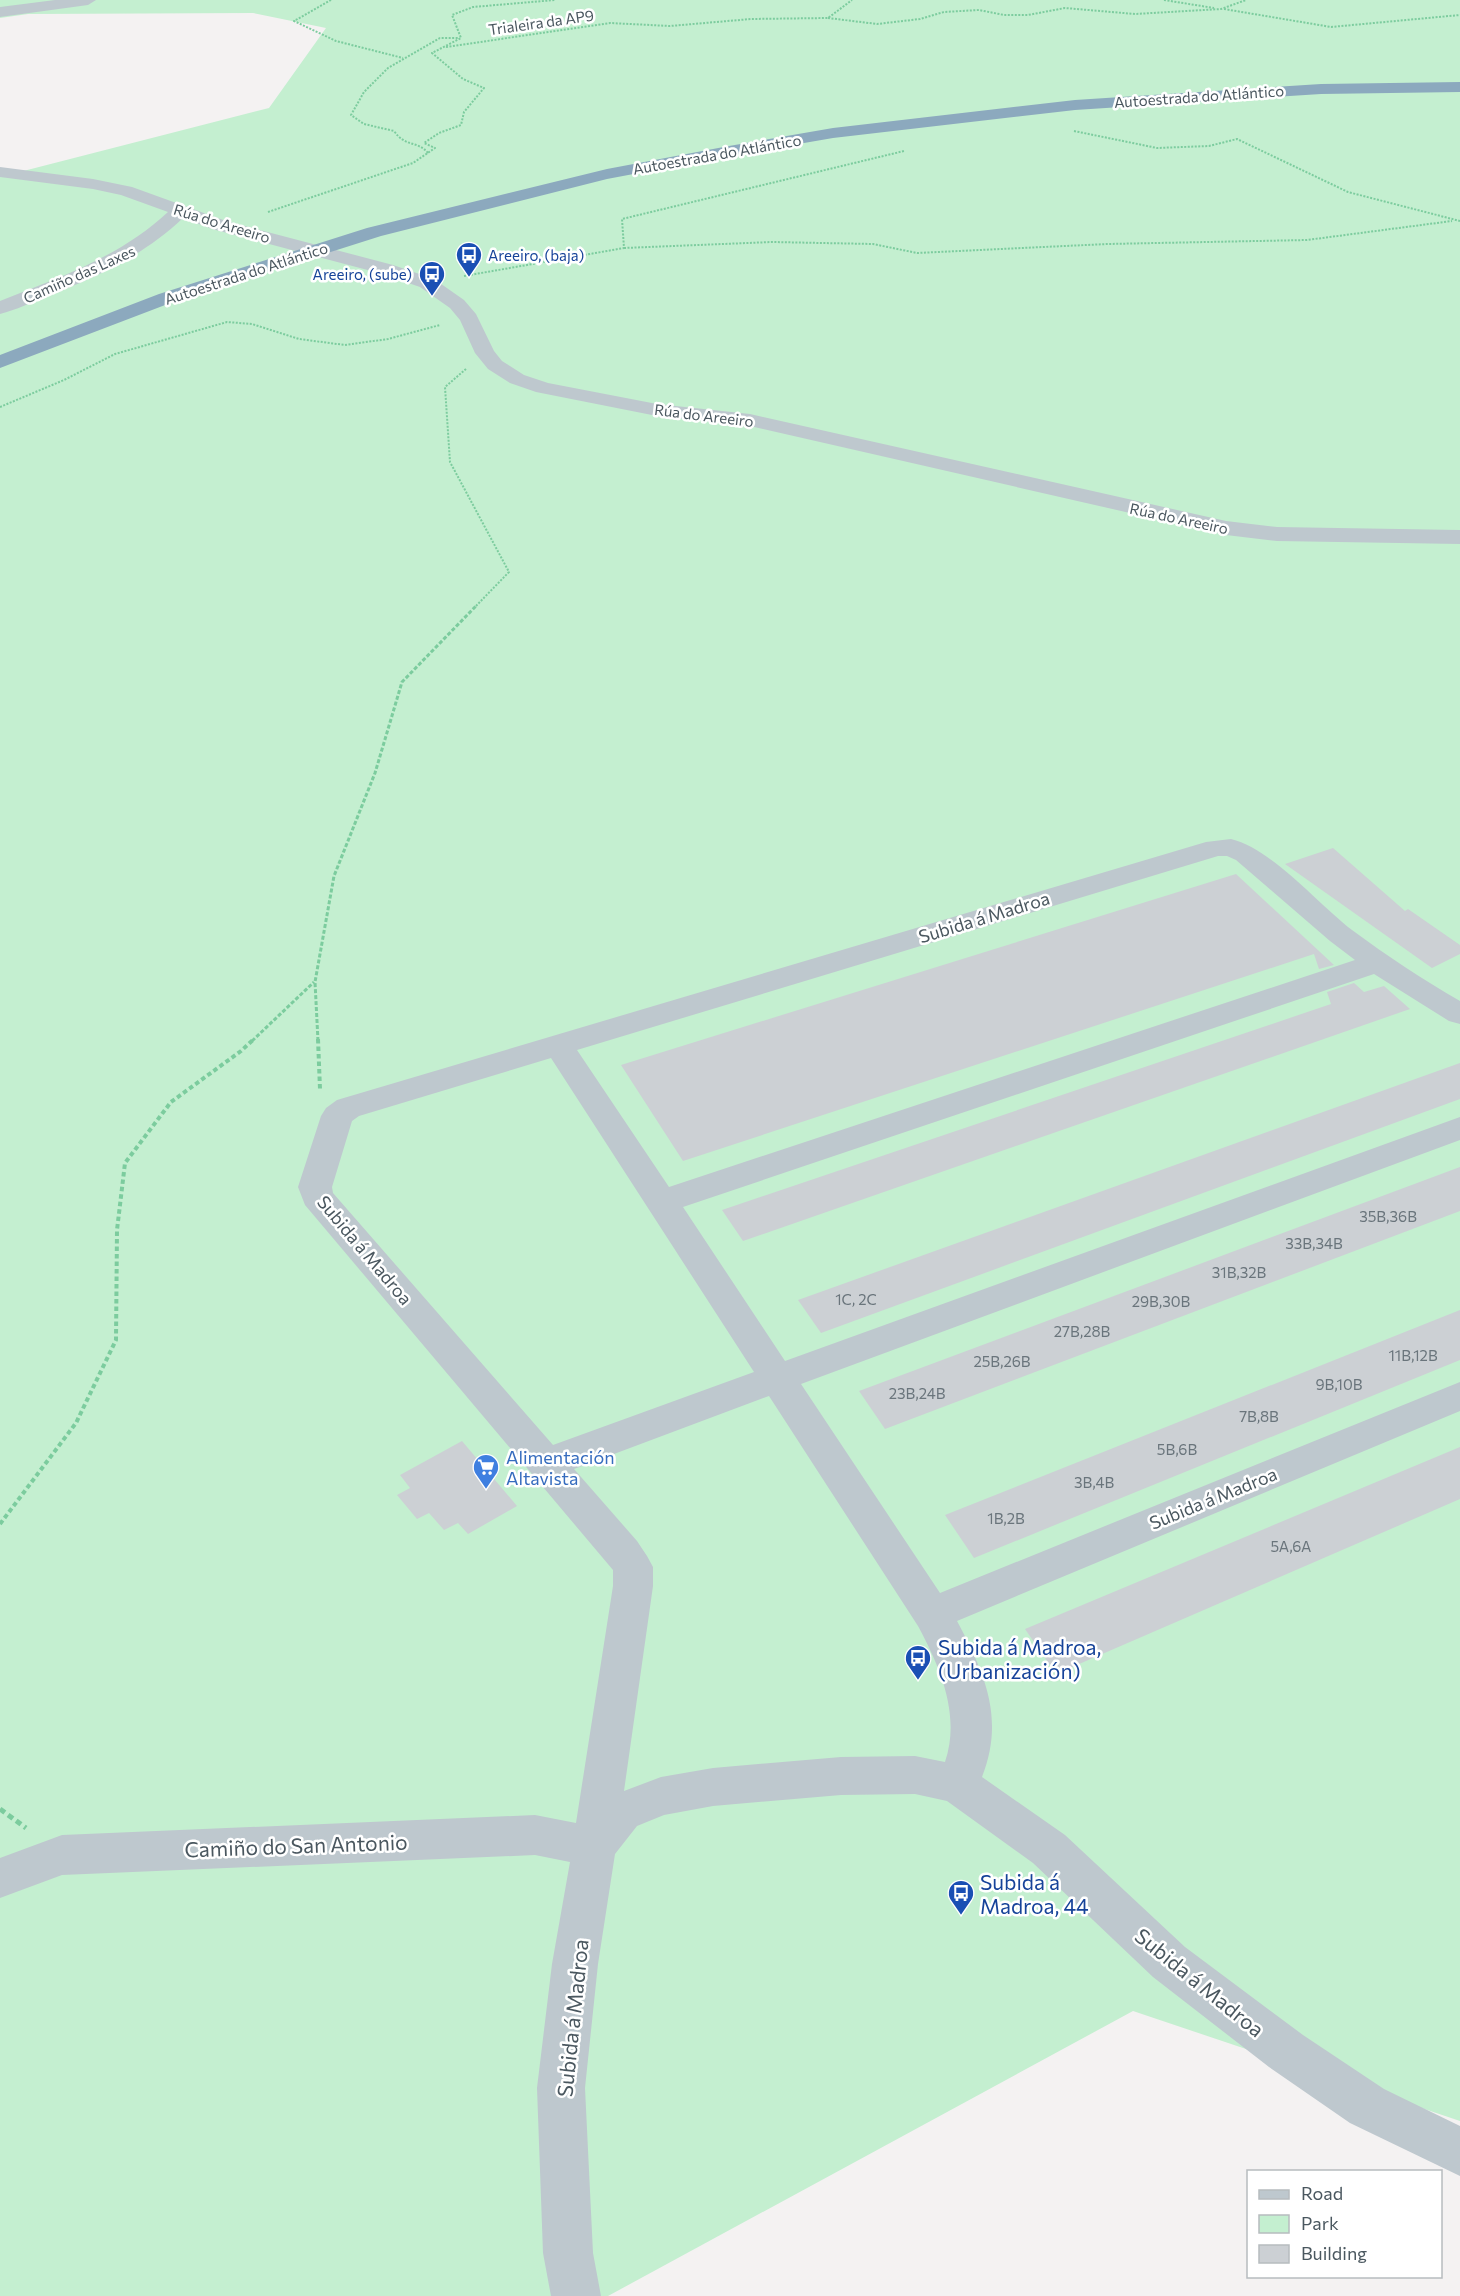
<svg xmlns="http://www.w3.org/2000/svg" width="1460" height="2296" font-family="Commissioner,sans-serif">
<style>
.green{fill:#c4efd0}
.building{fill:#ccd0d4}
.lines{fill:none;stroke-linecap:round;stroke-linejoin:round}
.path-far3{stroke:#7ccc9e;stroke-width:2;stroke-dasharray:2 1.5;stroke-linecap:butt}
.path-far2{stroke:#7ccc9e;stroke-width:3;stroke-dasharray:4 2;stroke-linecap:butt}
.path-far1{stroke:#7ccc9e;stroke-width:4;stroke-dasharray:4.5 3;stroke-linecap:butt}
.path{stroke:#7ccc9e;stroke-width:5;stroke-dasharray:6 4;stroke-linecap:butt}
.minor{fill:#bec8ce;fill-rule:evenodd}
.highway{fill:#8ca9be;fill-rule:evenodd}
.labels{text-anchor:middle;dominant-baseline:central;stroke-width:5;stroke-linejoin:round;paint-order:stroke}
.far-street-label{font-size:15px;fill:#4a575f;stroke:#fff}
.far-transit-label{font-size:15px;fill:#164399;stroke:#fff;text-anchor:start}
.number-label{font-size:15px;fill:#6a757c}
.street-label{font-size:18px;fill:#4a575f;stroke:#fff}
.shop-label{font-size:18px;fill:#366cbe;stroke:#fff;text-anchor:start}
.near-transit-label{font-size:21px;fill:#164399;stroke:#fff;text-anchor:start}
.near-street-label{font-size:21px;fill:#4a575f;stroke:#fff}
</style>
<rect width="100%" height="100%" fill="#f4f2f2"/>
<path class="green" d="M0,0H1460V2121L1133,2011L608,2296H0V177L269,108L326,28L253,13L28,14L0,18Z"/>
<g class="building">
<path d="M1333,848L1405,911L1408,909L1460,945V954L1432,968L1285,864Z"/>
<path d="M1236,874L1334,965L1319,969L1314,954L683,1161L621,1065Z"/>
<path d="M1354,983L1364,992L1384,986L1410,1009L743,1241L722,1210L1331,1004L1327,992Z"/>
<path d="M1460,1063V1099L821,1333L798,1300Z"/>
<path d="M1460,1167V1211L885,1429L859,1391Z"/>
<path d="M1460,1310V1360L974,1558L945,1515Z"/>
<path d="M462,1441L517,1506L468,1534L458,1523L444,1530L429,1513L417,1519L397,1495L410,1488L400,1475Z"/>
<path d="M1460,1447V1499L1056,1674L1025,1629Z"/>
</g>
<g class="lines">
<g class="path-far3">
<path d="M331,0L294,21L336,41L403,58"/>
<path d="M1164,0L1214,8"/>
<path d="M1224,9L1331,27L1460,15"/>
<path d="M828,18L877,24L920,19L944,12L979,10L1004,15H1028L1065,8L1135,14L1221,9L1246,0"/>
<path d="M446,47L610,23L670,26L751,19L828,18L852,0"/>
<path d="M1074,131L1157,148L1209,146L1237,139L1348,192L1460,221"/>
<path d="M428,153C417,140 406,148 394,131L364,124L351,115L364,92L388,68L440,38H458"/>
<path d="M268,212L413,163L435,148L424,143L439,133L461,125L464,112L484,88L463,79L432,53L461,38L452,15L473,7L555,0"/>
<path d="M624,248L772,242L873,244L917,253L1107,244L1307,240L1452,221"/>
<path d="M464,276L624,248L622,219L904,151"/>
<path d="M466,369L445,387L450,462L509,572L475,607"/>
<path d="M0,407L64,380L115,354L227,322L252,324L299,339L345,345L388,339L440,325"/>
</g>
<g class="path-far2">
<path d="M252,1041L314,982"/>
<path d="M318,1041L315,982L334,876L375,773L402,682L476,606"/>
</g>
<g class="path-far1">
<path d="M318,1039L320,1089"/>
<path d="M0,1524L76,1423L116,1340L117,1230L125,1163L171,1102L241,1051L254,1039"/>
</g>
<path class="path" d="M0,1809L26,1828"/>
<g class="minor">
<path d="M55,0H96L88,5L0,17V7Z"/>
<path d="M0,167L93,179L132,187L226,221L393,265L434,279L464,300L476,314L494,351L502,361L524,375L548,383L657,404L750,414L1226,521L1277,527L1460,530V544L1277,541L1226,535L750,426L657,416L536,392L510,383L488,369L475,353L460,320L450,308L420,287L379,273L212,229L183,218C144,255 97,277 48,296C32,302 16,310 0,314V301C60,277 120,257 168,212L121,195L93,189L0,177Z"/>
<path d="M1231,839C1272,849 1317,903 1352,930C1387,956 1422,979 1460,1001V1024L1449,1021L1374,974L683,1207L785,1361L1460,1117V1140L801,1384L940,1593L1460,1382V1411L957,1621C985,1674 1005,1718 982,1777L1065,1835L1185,1947L1303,2035L1384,2089L1460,2126V2176L1350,2123L1269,2067L1153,1977L1033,1863L947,1801L915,1794L841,1795L713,1806L664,1815L637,1826L615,1854L598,1964L585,2088L593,2253L601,2296H551L543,2253L537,2088L552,1964L570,1862L535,1855L62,1875L0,1898V1858L62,1835L535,1815L576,1823L613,1586V1570L305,1205L298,1187L321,1116L326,1108L337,1100L1206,842ZM1218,856H1227L1236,860L1330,941L1355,960L669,1187L577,1050ZM551,1058L754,1372L553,1445L333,1193L332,1187L352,1121L359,1116ZM769,1396L918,1626C940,1667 961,1715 945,1762L915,1756L841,1757L713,1768L661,1777L624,1791L653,1586V1567L647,1556L637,1541L574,1469Z"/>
</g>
<path class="highway" d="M1460,82V92L1321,94L1075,110L833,138L729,156L607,179L381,236L173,302L0,368V355L159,294L367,228L607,169L729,146L833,128L1075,100L1321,84Z"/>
</g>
<defs>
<g id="bus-pin" transform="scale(1.35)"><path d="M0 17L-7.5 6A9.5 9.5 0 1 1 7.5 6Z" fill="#1a4fb4" stroke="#fff"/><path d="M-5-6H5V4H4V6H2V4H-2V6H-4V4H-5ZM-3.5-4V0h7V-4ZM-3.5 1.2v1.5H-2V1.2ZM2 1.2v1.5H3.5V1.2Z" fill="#fff"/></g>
<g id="supermarket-pin" transform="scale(1.35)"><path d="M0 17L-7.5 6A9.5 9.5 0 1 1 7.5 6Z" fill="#3f7fe0" stroke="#fff"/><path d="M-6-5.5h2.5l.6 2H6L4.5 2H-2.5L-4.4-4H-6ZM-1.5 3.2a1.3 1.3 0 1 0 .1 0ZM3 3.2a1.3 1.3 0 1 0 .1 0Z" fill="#fff"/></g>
</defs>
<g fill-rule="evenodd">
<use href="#bus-pin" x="469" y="255"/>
<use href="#bus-pin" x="432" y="274"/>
<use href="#supermarket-pin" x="486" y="1467"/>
<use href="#bus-pin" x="918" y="1658"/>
<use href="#bus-pin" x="961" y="1893"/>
</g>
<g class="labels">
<g class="far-street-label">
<text transform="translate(541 22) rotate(-8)">Trialeira da AP9</text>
<text transform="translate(1199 96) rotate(-4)">Autoestrada do Atlántico</text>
<text transform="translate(717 154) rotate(-10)">Autoestrada do Atlántico</text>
<text transform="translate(222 223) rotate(17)">Rúa do Areeiro</text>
<text transform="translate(246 273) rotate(-18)">Autoestrada do Atlántico</text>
<text transform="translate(79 274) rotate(-24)">Camiño das Laxes</text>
<text transform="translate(704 415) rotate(7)">Rúa do Areeiro</text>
<text transform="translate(1179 518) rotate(12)">Rúa do Areeiro</text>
</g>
<g class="far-transit-label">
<text x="488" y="255">Areeiro, (baja)</text>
<text x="412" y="274" text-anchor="end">Areeiro, (sube)</text>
</g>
<g class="number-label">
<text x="1388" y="1216">35B,36B</text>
<text x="1314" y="1243">33B,34B</text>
<text x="1239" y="1272">31B,32B</text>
<text x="856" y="1299">1C, 2C</text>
<text x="1161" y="1301">29B,30B</text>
<text x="1082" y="1331">27B,28B</text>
<text x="1413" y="1355">11B,12B</text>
<text x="1002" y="1361">25B,26B</text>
<text x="1339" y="1384">9B,10B</text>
<text x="917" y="1393">23B,24B</text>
<text x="1259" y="1416">7B,8B</text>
<text x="1177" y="1449">5B,6B</text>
<text x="1094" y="1482">3B,4B</text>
<text x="1006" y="1518">1B,2B</text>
<text x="1291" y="1546">5A,6A</text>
</g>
<g class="street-label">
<text transform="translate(984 917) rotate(-17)">Subida á Madroa</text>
<text transform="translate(365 1250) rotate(50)">Subida á Madroa</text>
<text transform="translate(1213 1498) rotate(-22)">Subida á Madroa</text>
</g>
<g class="shop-label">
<text x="506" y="1457">Alimentación<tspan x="506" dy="21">Altavista</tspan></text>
</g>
<g class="near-transit-label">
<text x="938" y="1646">Subida á Madroa,<tspan x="938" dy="24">(Urbanización)</tspan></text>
<text x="980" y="1881">Subida á<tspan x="980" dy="24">Madroa, 44</tspan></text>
</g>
<g class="near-street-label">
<text transform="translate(296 1845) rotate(-2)">Camiño do San Antonio</text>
<text transform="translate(1200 1982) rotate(39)">Subida á Madroa</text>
<text transform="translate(572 2018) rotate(-84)">Subida á Madroa</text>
</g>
</g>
<rect x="1247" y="2170" width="195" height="108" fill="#ffffff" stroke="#b7bcbf" stroke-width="1.5"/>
<rect x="1259" y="2190" width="30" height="9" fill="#bec8ce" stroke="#b7bcbf" stroke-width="1.5"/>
<text x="1301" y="2200" font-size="18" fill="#4a575f">Road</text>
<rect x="1259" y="2215" width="30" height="18" fill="#c4efd0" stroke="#b7bcbf" stroke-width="1.5"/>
<text x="1301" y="2230" font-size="18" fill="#4a575f">Park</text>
<rect x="1259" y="2245" width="30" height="18" fill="#ccd0d4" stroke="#b7bcbf" stroke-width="1.5"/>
<text x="1301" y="2260" font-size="18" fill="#4a575f">Building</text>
</svg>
